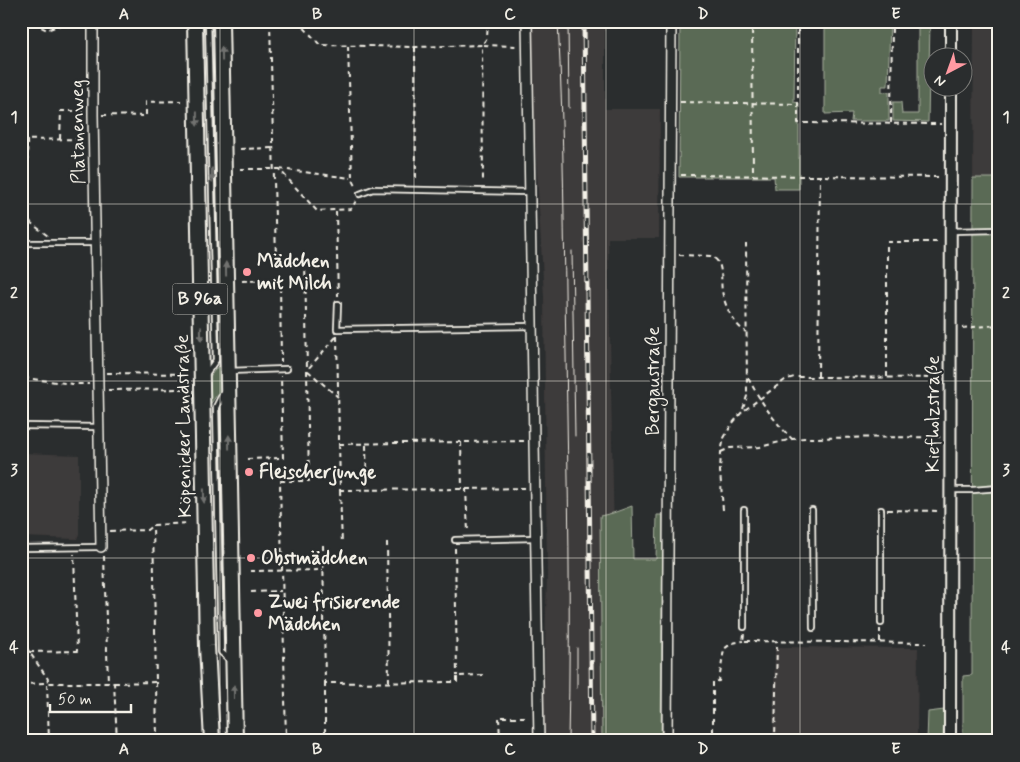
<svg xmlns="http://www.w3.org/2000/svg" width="1020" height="762" font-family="Mynerve,sans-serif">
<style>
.built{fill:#3e3a3a}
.green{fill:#5a6b54;stroke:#a7ae9e}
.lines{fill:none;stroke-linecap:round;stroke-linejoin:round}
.service-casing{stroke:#f4f1e8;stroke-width:8}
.minor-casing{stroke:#f4f1e8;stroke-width:12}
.tertiary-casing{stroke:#f4f1e8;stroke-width:14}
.primary-casing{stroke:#f4f1e8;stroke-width:18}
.path{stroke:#f4f1e8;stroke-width:2;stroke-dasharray:5 4;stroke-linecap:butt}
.service{stroke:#2a2d2e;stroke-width:4.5}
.minor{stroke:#2a2d2e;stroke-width:9}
.tertiary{stroke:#2a2d2e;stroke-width:10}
.primary{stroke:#2a2d2e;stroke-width:14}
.tram{stroke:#f4f1e8;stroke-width:1}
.rail-casing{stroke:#f4f1e8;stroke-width:5}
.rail{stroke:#2a2d2e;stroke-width:3;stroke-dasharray:9;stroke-linecap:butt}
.oneway{fill:#71726f}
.grid{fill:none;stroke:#f4f1e8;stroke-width:1;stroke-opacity:0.55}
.poi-dot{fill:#ff9aa2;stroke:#2a2d2e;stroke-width:2}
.labels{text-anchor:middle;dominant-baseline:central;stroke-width:4.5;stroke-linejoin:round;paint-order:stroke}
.shield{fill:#2a2d2e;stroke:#b7b6b0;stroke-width:1}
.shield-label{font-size:18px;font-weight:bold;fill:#f4f1e8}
.street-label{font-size:19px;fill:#f4f1e8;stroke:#2a2d2e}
.poi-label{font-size:19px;font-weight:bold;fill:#f4f1e8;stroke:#2a2d2e;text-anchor:start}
.neatline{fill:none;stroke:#f4f1e8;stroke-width:2}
.grid-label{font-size:16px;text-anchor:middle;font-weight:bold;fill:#f4f1e8}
</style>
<rect width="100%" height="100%" fill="#2a2d2e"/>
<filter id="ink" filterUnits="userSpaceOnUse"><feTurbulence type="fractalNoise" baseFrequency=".02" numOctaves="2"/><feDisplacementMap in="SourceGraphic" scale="10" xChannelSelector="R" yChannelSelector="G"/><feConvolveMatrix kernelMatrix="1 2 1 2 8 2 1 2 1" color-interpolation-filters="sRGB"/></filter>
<g filter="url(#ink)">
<g class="built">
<path d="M532,21H605V109H660L659,238H608L618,741H544V686L547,575L544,297L533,102Z"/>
<path d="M974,21H999V178H973Z"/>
<path d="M21,453L79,455V534L77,539L21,537Z"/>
<path d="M775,647L918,648L917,741H773Z"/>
</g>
<g class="green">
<path d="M680,21H795L794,102L799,103V189H775L774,177H679Z"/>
<path d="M825,21H890L888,86H882V92H889V121H851L852,113L825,114Z"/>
<path d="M918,21H930L928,122L893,121V102H901L902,114H918Z"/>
<path d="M973,178H999V741H963V676L972,675Z"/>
<path d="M221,362L222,388L209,406L208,379Z"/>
<path d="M632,506L633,559H656L657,515H663L661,741H602L600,516L613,513Z"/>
<path d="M944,710L943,741H927L928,712Z"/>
</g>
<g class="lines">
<g class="service-casing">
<g id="service">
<path d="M360,194L373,189L530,192"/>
<path d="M951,231L999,230"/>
<path d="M21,243H96"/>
<path d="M338,304L337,329L532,326"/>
<path d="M229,371L287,369"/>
<path d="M206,374L216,360L208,21"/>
<path d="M223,393L216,407L221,652L231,661"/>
<path d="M21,426L99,427"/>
<path d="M950,490H973L999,488"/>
<path d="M812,510L813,628"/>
<path d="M455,540L535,538"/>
<path d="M21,548L101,547"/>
<path d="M881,623V510"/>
<path d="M744,627V510"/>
</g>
</g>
<g class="minor-casing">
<g id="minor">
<path d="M93,21V115L101,547"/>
<path d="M527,21L539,741"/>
<path d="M667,741L671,21"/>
</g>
</g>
<g class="tertiary-casing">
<g id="tertiary">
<path d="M951,58V21"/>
<path d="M950,741L951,88"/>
</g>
</g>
<g class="primary-casing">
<g id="primary">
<path d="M195,21L207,646L212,741"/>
<path d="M221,21L235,741"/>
</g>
</g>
<g class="path">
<path d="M35,21L39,26L47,30L60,25L63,21"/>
<path d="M270,21L276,259H305L309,481H280L286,741"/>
<path d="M298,21L320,45L415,47L482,45L483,183"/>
<path d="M488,21L487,38L482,45L517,46"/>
<path d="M752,21L753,175"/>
<path d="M798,21V123L941,124"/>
<path d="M52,29V21"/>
<path d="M348,46L352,178L357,188"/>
<path d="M415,47L416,182"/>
<path d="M680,102L797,104"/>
<path d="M102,115L146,116V102L181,101"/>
<path d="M891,123L892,21"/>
<path d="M60,139L61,111H83"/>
<path d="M21,140L83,139"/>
<path d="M27,140L29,218L31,223L48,236"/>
<path d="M240,149L272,148"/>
<path d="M240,169H279L317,211L351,209L356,201"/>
<path d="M279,169L351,178"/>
<path d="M681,175L941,177"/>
<path d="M336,211L338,296"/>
<path d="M679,255L710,256C725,261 720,279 722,291C725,306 733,324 746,332"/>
<path d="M242,281L280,280L281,362"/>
<path d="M962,328L999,325"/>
<path d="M337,336L340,490L466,489L468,532"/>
<path d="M336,337L307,370L338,397"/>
<path d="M107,373L185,374"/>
<path d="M818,376L820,176"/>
<path d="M887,377V242H940"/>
<path d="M21,378H24V251"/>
<path d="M24,378L73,384H89"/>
<path d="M748,378C761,402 773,420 792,439"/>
<path d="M108,390L185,389"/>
<path d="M743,409L747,396L746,243"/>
<path d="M461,442L462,489"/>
<path d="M339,444L524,441"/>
<path d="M366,445L367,490"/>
<path d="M721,452L730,448L760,447L792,439L805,438L941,437"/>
<path d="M247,459L283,458L281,376"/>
<path d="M466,489L526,488"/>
<path d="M340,490L342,544"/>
<path d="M723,510L720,471L721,452L724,438L732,424L742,412L785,380L794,377H818L940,378"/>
<path d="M887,510L940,511"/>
<path d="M110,531L147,530L153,525L188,523"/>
<path d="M387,542L389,683"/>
<path d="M323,545L325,683L457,682V676L483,675"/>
<path d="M455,548L457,676"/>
<path d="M104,556L108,683"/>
<path d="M250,571L323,570"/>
<path d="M251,592L281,591"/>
<path d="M744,634L743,641L927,643"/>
<path d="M21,640L48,679L47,683H114L117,741"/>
<path d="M880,642V629"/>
<path d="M29,652L77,651L74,554"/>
<path d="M156,682L157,741"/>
<path d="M114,683L156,682L153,525"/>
<path d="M325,683V741"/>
<path d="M21,684L47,683L49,741"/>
<path d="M500,741L499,717H528"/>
<path d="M713,741V682L719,681L724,649L732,643L743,641"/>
<path d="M775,741L777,641"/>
</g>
<use href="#service" class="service"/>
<use href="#minor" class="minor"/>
<use href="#tertiary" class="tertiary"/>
<use href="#primary" class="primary"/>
<g class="tram">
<path d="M558,21C564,132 564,243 566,354C568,483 571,612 568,741"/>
<path d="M568,21L569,108"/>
<path d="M572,251L575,436"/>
<path d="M577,688V648"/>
</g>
<g class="rail-casing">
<path id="rail" d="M584,21L592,741"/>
</g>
<use href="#rail" class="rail"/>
</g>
<defs><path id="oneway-solid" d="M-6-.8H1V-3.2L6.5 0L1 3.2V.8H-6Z" transform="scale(1.25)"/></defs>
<g class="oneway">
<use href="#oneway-solid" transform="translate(222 54) rotate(-91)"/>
<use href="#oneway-solid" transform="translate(197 119) rotate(89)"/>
<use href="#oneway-solid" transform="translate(212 175) rotate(89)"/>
<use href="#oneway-solid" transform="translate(226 269) rotate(-91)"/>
<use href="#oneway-solid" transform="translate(201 334) rotate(89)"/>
<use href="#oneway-solid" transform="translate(229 442) rotate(-91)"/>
<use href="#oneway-solid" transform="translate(204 496) rotate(89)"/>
<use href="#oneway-solid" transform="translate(220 621) rotate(-91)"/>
<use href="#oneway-solid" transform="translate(234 692) rotate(-90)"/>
</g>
</g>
<path class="grid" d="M220,21V741M414,21V741M606,21V741M800,21V741M21,204H999M21,381H999M21,558H999"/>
<g class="poi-dot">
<circle cx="247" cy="272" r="5"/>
<circle cx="249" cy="472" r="5"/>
<circle cx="251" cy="558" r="5"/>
<circle cx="258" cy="613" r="5"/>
</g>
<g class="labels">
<rect class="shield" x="172.5" y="283.5" width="55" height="31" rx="4"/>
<g class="shield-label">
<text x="200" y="299">B 96a</text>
</g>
<g class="street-label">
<text transform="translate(78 132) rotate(-91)">Platanenweg</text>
<text transform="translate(653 381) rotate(-90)">Bergaustraße</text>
<text transform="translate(933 414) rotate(-90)">Kiefholzstraße</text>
<text transform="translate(184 426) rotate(-91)">Köpenicker Landstraße</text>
</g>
<g class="poi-label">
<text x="257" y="261">Mädchen<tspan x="257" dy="22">mit Milch</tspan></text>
<text x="259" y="472">Fleischerjunge</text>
<text x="261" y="558">Obstmädchen</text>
<text x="268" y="602">Zwei frisierende<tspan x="268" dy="22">Mädchen</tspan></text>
</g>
</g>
<rect width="1020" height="762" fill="none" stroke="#2a2d2e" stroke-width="55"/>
<g transform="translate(948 72) rotate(221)"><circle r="24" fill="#2a2d2e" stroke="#7b7b78"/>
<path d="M0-4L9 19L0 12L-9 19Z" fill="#ff9aa2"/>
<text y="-8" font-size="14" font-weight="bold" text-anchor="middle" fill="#f4f1e8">N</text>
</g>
<path d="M50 704v8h81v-8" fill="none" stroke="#f4f1e8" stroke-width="2.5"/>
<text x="58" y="704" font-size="15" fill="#f4f1e8" stroke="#2a2d2e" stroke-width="4" paint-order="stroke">50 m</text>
<rect x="28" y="28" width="964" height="706" class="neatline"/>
<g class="grid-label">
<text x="124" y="19">A</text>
<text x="317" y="19">B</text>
<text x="510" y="19">C</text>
<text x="703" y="19">D</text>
<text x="896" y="19">E</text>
<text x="14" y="122">1</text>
<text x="1006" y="122">1</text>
<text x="14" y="298">2</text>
<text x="1006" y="298">2</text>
<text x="14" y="475">3</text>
<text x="1006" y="475">3</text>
<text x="14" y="652">4</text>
<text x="1006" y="652">4</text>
<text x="124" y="754">A</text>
<text x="317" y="754">B</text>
<text x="510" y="754">C</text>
<text x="703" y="754">D</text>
<text x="896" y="754">E</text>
</g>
</svg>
